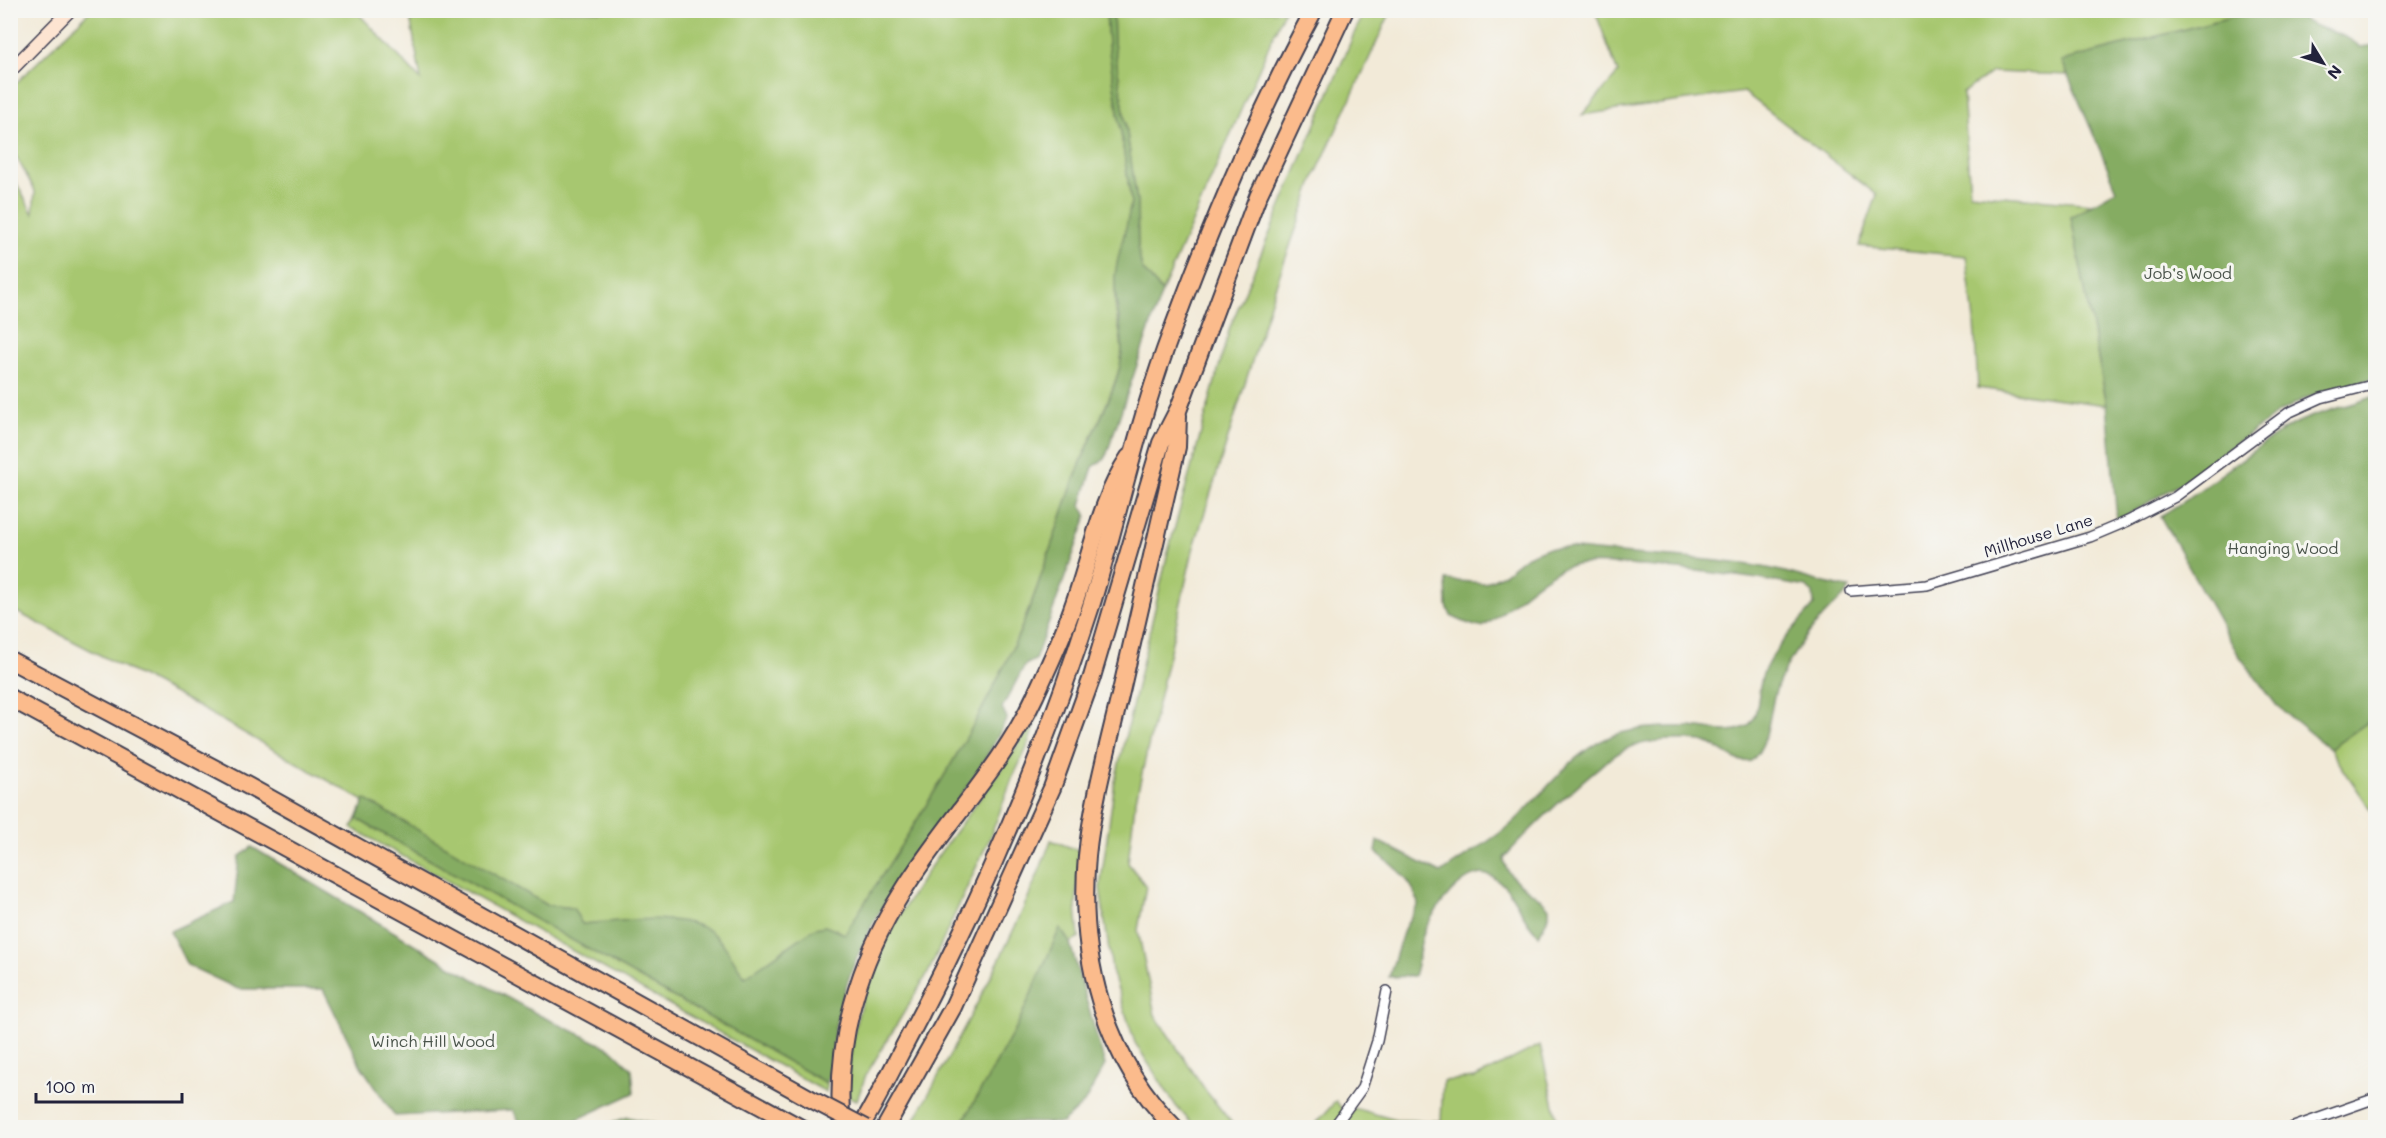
<svg xmlns="http://www.w3.org/2000/svg" width="2386" height="1138" font-family="Mali,sans-serif">
<style>
.green{fill:#a7c76f;stroke:#647455;stroke-width:1.5}
.forest{fill:#85ac62;stroke:#54674e;stroke-width:1.5}
.lines{fill:none;stroke-linecap:round;stroke-linejoin:round}
.street-casing{stroke:#414053;stroke-width:12}
.secondary-casing{stroke:#414053;stroke-width:15}
.highway-casing{stroke:#414053;stroke-width:20}
.street{stroke:#fff;stroke-width:9}
.secondary{stroke:#fde4d1;stroke-width:12}
.highway{stroke:#fbbb8c;stroke-width:16}
.highway-bridge-casing{stroke:#414053;stroke-width:20;stroke-linecap:butt}
.highway-bridge{stroke:#fbbb8c;stroke-width:16}
.labels{text-anchor:middle;dominant-baseline:central;stroke-width:6;stroke-linejoin:round;paint-order:stroke}
.park-label{font-size:16px;fill:#4a544b;stroke:#f6f6f2}
.street-label{font-size:16px;fill:#22223b;stroke:#f6f6f2}
</style>
<rect width="100%" height="100%" fill="#f6f6f2"/>
<filter id="ink" filterUnits="userSpaceOnUse"><feTurbulence type="fractalNoise" baseFrequency=".0167" numOctaves="2"/><feDisplacementMap in="SourceGraphic" scale="12" xChannelSelector="R" yChannelSelector="G"/><feConvolveMatrix kernelMatrix="1 2 1 2 8 2 1 2 1" color-interpolation-filters="sRGB"/></filter>
<filter id="wash" filterUnits="userSpaceOnUse"><feTurbulence type="fractalNoise" baseFrequency=".008" numOctaves="4" result="noise"/><feDisplacementMap in="SourceGraphic" scale="24" xChannelSelector="R" yChannelSelector="G"/><feGaussianBlur stdDeviation="1.35" result="paint"/><feColorMatrix in="noise" values="0 0 0 0 0 0 0 0 0 0 0 0 0 0 0 0 0 1.4 0 .05"/><feComposite in="paint" operator="in"/></filter>
<g filter="url(#wash)">
<rect width="100%" height="100%" fill="#f2ead8"/>
<g class="green">
<path d="M90,11H356L421,80L409,11H1106L1108,44L1131,201C1127,233 1117,262 1115,295C1114,319 1126,342 1120,366C1110,404 1089,439 1076,475C1054,533 1038,594 1012,650C966,749 903,841 845,935L836,929L786,948L757,971L745,977L736,965L649,921L582,924L573,908L547,905L181,697L11,609L10,171L33,214L35,191L11,147V88Z"/>
<path d="M1113,11H1284L1162,292L1142,269L1138,249L1137,202L1114,43Z"/>
<path d="M1366,11H1391L1315,176L1275,288L1193,550L1135,804L1128,863L1146,886L1138,930L1155,1015L1206,1091L1235,1127H1195L1176,1106L1135,1043L1112,971L1100,888L1115,781L1168,552L1230,327L1356,29Z"/>
<path d="M1595,11H2254L2063,61L2068,75L1992,72L1963,93L1970,193L2093,204L2071,217L2107,405L1978,388L1974,321L1966,256L1859,246L1877,195L1744,92L1582,115L1618,73Z"/>
<path d="M1044,698L1026,750L1012,779L991,835L928,973L866,1075L857,1100L848,1097C847,983 904,901 969,813C985,791 1003,769 1017,746C1027,730 1035,714 1044,698Z"/>
<path d="M2375,717V816L2330,749Z"/>
<path d="M357,819L826,1083V1092L352,828Z"/>
<path d="M1051,840L1080,851L1076,906L1079,938L1070,943L1060,929L1017,1026L963,1122L912,1125C962,1031 1015,940 1051,840Z"/>
<path d="M1540,1045L1559,1127L1312,1128L1336,1101L1348,1117L1354,1108L1396,1120L1441,1121L1443,1081L1475,1078Z"/>
</g>
<g class="forest">
<path d="M1106,11H1113L1114,43L1137,202L1138,249L1142,269L1162,292L1105,459L1093,467L1081,505L1087,516L1035,660L1025,665L1002,708L1007,718C969,801 899,863 862,946C850,972 840,1001 835,1029C832,1047 833,1067 826,1083L357,819L365,799L547,905L573,908L582,924C617,922 682,911 711,932C726,943 734,963 745,977L815,928L825,926L845,934C903,841 966,749 1012,649C1038,594 1054,533 1076,475C1089,439 1111,403 1120,366C1127,336 1113,306 1115,276C1118,251 1128,227 1131,201L1108,44Z"/>
<path d="M2254,11H2295C2308,31 2341,28 2360,47L2375,45V378L2310,396L2281,411L2178,485L2117,521L2107,404L2071,217L2117,190L2062,61Z"/>
<path d="M2375,396V717L2330,749L2277,706L2238,654L2160,516C2204,491 2242,456 2285,429C2313,412 2345,408 2375,396Z"/>
<path d="M1547,548H1569C1631,556 1694,556 1756,566C1789,570 1818,584 1850,588C1845,598 1839,601 1831,608C1812,627 1791,655 1780,680C1767,706 1773,741 1751,761C1733,765 1719,744 1701,741C1679,738 1649,740 1628,748C1600,760 1526,833 1504,858C1505,882 1536,890 1549,908V916L1539,935C1519,919 1515,886 1490,876C1465,865 1432,913 1424,932C1419,945 1419,962 1414,976L1389,977L1404,929L1418,905C1416,882 1393,866 1376,852L1378,841L1441,873C1463,857 1488,843 1509,826C1545,795 1573,746 1621,733C1643,727 1667,726 1689,727C1711,728 1727,736 1748,726C1762,711 1756,687 1765,669C1777,645 1797,625 1814,605L1813,593L1806,587C1751,577 1698,570 1643,566C1620,565 1593,561 1570,566C1541,572 1491,627 1481,627C1471,626 1460,620 1451,616L1447,606L1446,580L1485,583L1504,574L1527,556Z"/>
<path d="M252,847L454,968L539,1015L611,1049L632,1069L634,1093L561,1127H522L513,1110L395,1116L361,1066L323,989H238L187,965L170,931L234,902L239,857Z"/>
<path d="M1060,928L1070,943L1105,1065L1084,1103L1062,1123L963,1122L1017,1026Z"/>
<path d="M628,1117L667,1127H599Z"/>
</g>
</g>
<g filter="url(#ink)">
<g class="lines">
<g class="street-casing">
<g id="street">
<path d="M1851,591L1927,585L2090,537L2128,521L2175,497L2288,413L2321,398L2376,384"/>
<path d="M1333,1128L1362,1088L1377,1041L1387,991"/>
<path d="M2291,1128L2376,1098"/>
</g>
</g>
<g class="secondary-casing">
<path id="secondary" d="M10,71L70,10"/>
</g>
<g class="highway-casing">
<g id="highway">
<path d="M10,660L248,786L809,1098"/>
<path d="M10,698L801,1128"/>
<path d="M842,1128C834,1044 858,962 903,891C944,824 1002,768 1035,696C1048,668 1062,638 1072,609C1091,558 1099,502 1129,457"/>
<path d="M860,1128C879,1097 895,1063 912,1031C984,895 1044,753 1091,606C1117,521 1135,434 1165,350C1207,234 1255,119 1314,10"/>
<path d="M885,1128L953,1007L1052,788L1092,677L1161,443L1179,408L1258,196L1345,10"/>
<path d="M1175,1128C1103,1057 1078,954 1087,856C1092,803 1110,739 1122,687C1140,607 1158,527 1177,447L1178,415"/>
</g>
</g>
<use href="#street" class="street"/>
<use href="#secondary" class="secondary"/>
<use href="#highway" class="highway"/>
<g class="highway-bridge-casing">
<path id="highway-bridge" d="M809,1098L866,1128"/>
</g>
<use href="#highway-bridge" class="highway-bridge"/>
</g>
</g>
<g class="labels">
<g class="park-label">
<text x="2188" y="272">Job's Wood</text>
<text x="2283" y="547">Hanging Wood</text>
<text x="433" y="1040">Winch Hill Wood</text>
</g>
<g class="street-label">
<text transform="translate(2038 535) rotate(-17)">Millhouse Lane</text>
</g>
</g>
<rect width="2386" height="1138" fill="none" stroke="#f6f6f2" stroke-width="36"/>
<g transform="translate(2323 63) rotate(128)" stroke="#f6f6f2" stroke-width="4.5" paint-order="stroke">
<path d="M0-4.5L10 22L0 15L-10 22Z" fill="#22223b"/>
<text y="-9" font-size="16" font-weight="bold" text-anchor="middle" fill="#22223b">N</text>
</g>
<path d="M36 1093v9h146v-9" fill="none" stroke="#22223b" stroke-width="3"/>
<text x="45" y="1093" font-size="18" fill="#22223b" stroke="#f6f6f2" stroke-width="4.5" paint-order="stroke">100 m</text>
</svg>
